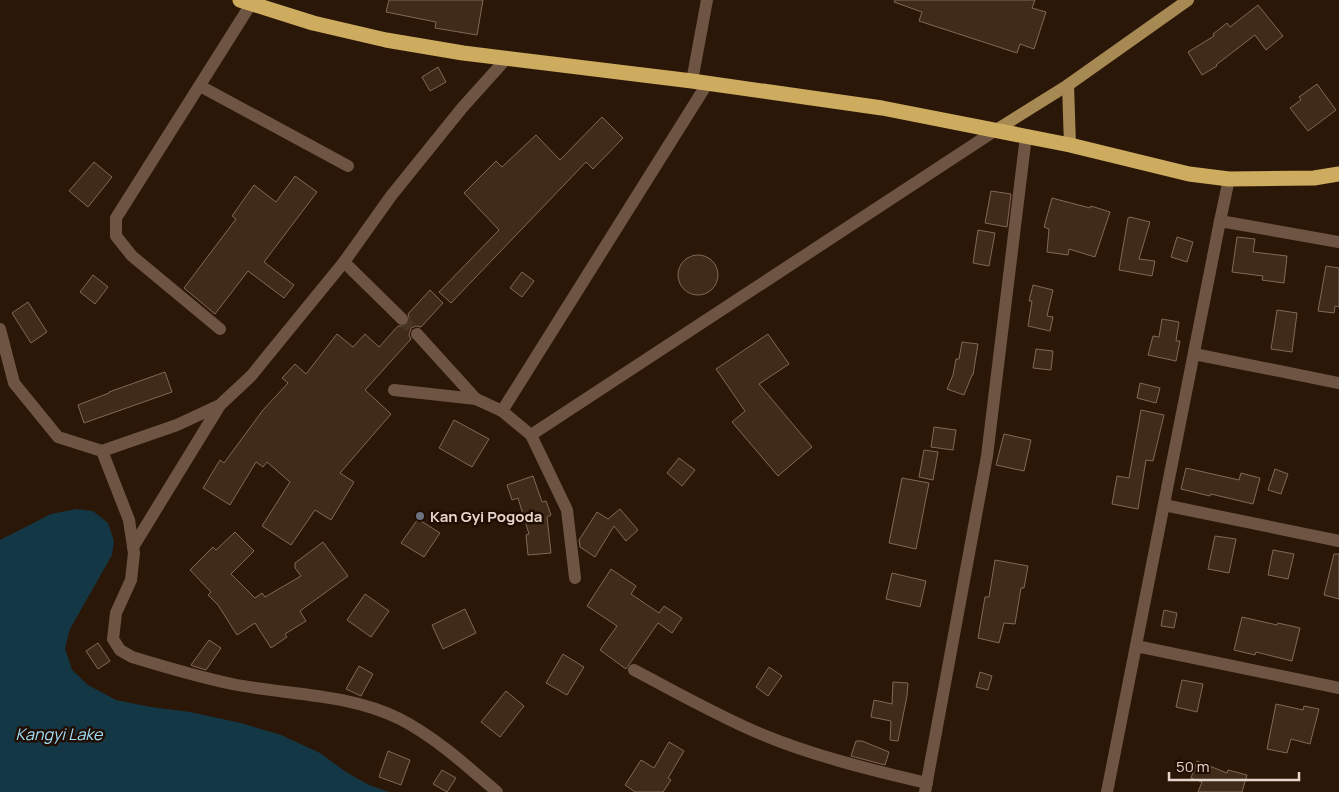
<svg xmlns="http://www.w3.org/2000/svg" width="1339" height="792" font-family="Manrope,sans-serif">
<style>
.water{fill:#143745}
.building{fill:#402a1a;stroke:#816856}
.lines{fill:none;stroke-linecap:round;stroke-linejoin:round}
.minor-tunnel{stroke:#473425;stroke-width:12;stroke-dasharray:12 6;stroke-linecap:butt}
.minor{stroke:#6d5443;stroke-width:12}
.major{stroke:#a78954;stroke-width:12}
.highway{stroke:#ceac5f;stroke-width:15}
.worship-dot{fill:#6b7280;stroke:#210d01;stroke-width:2}
.labels{text-anchor:middle;dominant-baseline:central;stroke-width:5;stroke-linejoin:round;paint-order:stroke}
.poi-label{font-size:15px;font-weight:bold;fill:#e6d7ce;stroke:#210d01;text-anchor:start}
.water-label{font-size:16px;font-style:italic;fill:#9fe0fd;stroke:#210d01}
</style>
<rect width="100%" height="100%" fill="#2b1707"/>
<path class="water" d="M76,509L93,511L108,523L114,541L112,555L70,629L65,648L72,670L88,685L116,700L151,707L190,712L241,723L281,735L320,753L346,772L369,785L389,792H0V540L51,514Z"/>
<g class="building">
<path d="M389,0H483L477,35L435,28L436,22L386,12Z"/>
<path d="M895,0H1035L1032,8L1046,12L1034,49L1020,44L1017,53L919,21L922,12L894,2Z"/>
<path d="M1258,5L1283,36L1266,50L1255,35L1216,65L1217,66L1202,75L1188,52L1214,36L1213,34L1227,23L1230,27Z"/>
<path d="M438,67L446,82L430,91L422,77Z"/>
<path d="M1317,84L1336,110L1308,131L1290,108L1301,100L1299,97Z"/>
<path d="M602,117L623,138L593,169L586,162L451,303L439,292L499,230L464,193L496,161L502,167L536,135L560,160Z"/>
<path d="M94,162L112,177L88,207L69,191Z"/>
<path d="M295,176L317,192L264,262L294,285L284,298L248,271L215,314L184,288L236,219L232,216L254,185L276,202Z"/>
<path d="M991,191L1011,194L1007,227L985,223Z"/>
<path d="M1052,198L1090,208L1091,206L1110,212L1095,257L1069,249L1068,255L1047,252L1049,229L1044,227Z"/>
<path d="M1130,217L1150,222L1139,259L1155,261L1152,276L1119,270L1128,218Z"/>
<path d="M978,230L995,233L989,266L973,263Z"/>
<path d="M1177,237L1193,242L1187,262L1171,257Z"/>
<path d="M1237,237L1255,239L1253,252L1287,256L1284,283L1262,280L1263,276L1232,272Z"/>
<circle cx="698" cy="275" r="20"/>
<path d="M1326,266L1339,268V307L1335,306L1334,313L1318,311Z"/>
<path d="M522,272L534,281L522,297L510,288Z"/>
<path d="M93,275L108,287L95,304L80,292Z"/>
<path d="M1033,285L1053,290L1047,316L1053,317L1050,331L1028,326L1032,301H1029Z"/>
<path d="M430,290L443,303L421,327L416,326L411,328L409,335L411,339L365,390L391,414L340,473L354,482L331,520L315,510L291,545L262,526L290,482L267,462L263,467L256,462L230,505L203,488L220,460L224,463L263,410L288,383L282,378L295,364L306,374L337,334L353,347L365,334L379,347L398,326L404,327L408,324L410,321L408,314Z"/>
<path d="M28,302L47,332L31,343L12,313Z"/>
<path d="M1277,310L1297,313L1292,352L1271,349Z"/>
<path d="M1162,319L1179,322L1176,341H1180L1176,361L1148,355L1153,336L1159,337Z"/>
<path d="M768,334L789,364L759,384L812,447L778,476L732,422L745,411L716,369Z"/>
<path d="M962,342L978,344L973,375H972L964,395L947,389L953,375L956,359H959Z"/>
<path d="M1036,349L1053,351L1051,370L1033,368Z"/>
<path d="M165,372L172,392L84,423L78,405L109,393V392Z"/>
<path d="M1140,383L1160,388L1156,403L1137,398Z"/>
<path d="M1141,410L1164,415L1153,461L1146,460L1138,509L1112,504L1117,476L1129,478Z"/>
<path d="M454,420L489,439L472,467L439,448Z"/>
<path d="M934,427L956,430L953,450L931,447Z"/>
<path d="M1004,434L1031,440L1024,471L996,465Z"/>
<path d="M924,450L938,452L933,480L919,477Z"/>
<path d="M679,458L695,470L682,486L667,473Z"/>
<path d="M1186,468L1239,480L1241,473L1260,478L1253,504L1211,494L1210,496L1181,489Z"/>
<path d="M1275,469L1288,474L1281,494L1268,490Z"/>
<path d="M533,476L542,502L546,501L551,515L547,517L551,553L528,555L526,535L529,534L518,498L512,500L507,485Z"/>
<path d="M902,478L929,483L916,549L889,543Z"/>
<path d="M620,509L638,530L626,541L614,526L595,557L580,547L579,540L597,512L608,519Z"/>
<path d="M418,519L440,533L424,557L401,543Z"/>
<path d="M235,532L254,551L231,574L255,598L262,593L265,597L301,576L295,568V563L323,542L348,576L300,611L306,621L285,634L287,637L271,648L255,623L237,635L218,605L208,595L211,592L190,570L213,547L216,550Z"/>
<path d="M1215,536L1236,539L1229,573L1208,569Z"/>
<path d="M1273,550L1294,554L1288,579L1268,575Z"/>
<path d="M1334,554H1339V599L1324,595Z"/>
<path d="M995,560L1028,566L1024,588H1021L1015,624L1004,623L999,643L978,638L985,597H989Z"/>
<path d="M611,569L636,586L631,594L659,613L664,606L682,618L672,633L658,623L626,669L600,650L617,626L587,606Z"/>
<path d="M892,573L926,581L920,607L886,599Z"/>
<path d="M365,594L389,611L371,637L347,620Z"/>
<path d="M465,609L476,633L443,649L432,625Z"/>
<path d="M1164,610L1177,613L1174,628L1161,626Z"/>
<path d="M1242,617L1277,625L1278,623L1300,628L1292,661L1256,652L1255,655L1234,650Z"/>
<path d="M209,640L221,648L206,670L193,666L191,665Z"/>
<path d="M98,643L110,661L98,669L86,651Z"/>
<path d="M563,654L584,667L567,695L546,683Z"/>
<path d="M359,666L373,674L361,696L346,689Z"/>
<path d="M769,667L782,676L768,696L756,687Z"/>
<path d="M980,672L992,676L988,690L976,687Z"/>
<path d="M1182,680L1203,684L1197,712L1176,707Z"/>
<path d="M893,682L908,683L907,696L898,741L890,740L891,721L871,717L874,700L892,704Z"/>
<path d="M506,691L524,706L500,737L481,722Z"/>
<path d="M1276,704L1303,710L1304,706L1319,709L1310,744L1291,739L1287,753L1267,749Z"/>
<path d="M856,741H862L889,752L885,765L851,756Z"/>
<path d="M669,742L684,751L668,778L671,780L663,792H635L625,785L641,760L654,768Z"/>
<path d="M388,751L410,760L401,785L379,777Z"/>
<path d="M1197,761L1227,773L1228,770L1247,775L1242,792H1198L1202,782L1191,778Z"/>
<path d="M442,770L456,778L447,792L433,784Z"/>
</g>
<g class="lines">
<path class="minor-tunnel" d="M402,319L417,334"/>
<g class="minor">
<path d="M692,81L707,0"/>
<path d="M200,86L348,166"/>
<path d="M1229,179L1220,221L1339,242"/>
<path d="M344,262L402,319"/>
<path d="M0,329L14,383L58,437L102,451L177,425L220,405L251,376L344,262L391,196L462,108L506,59"/>
<path d="M220,329L132,256L116,236V218L251,4"/>
<path d="M417,334L476,399"/>
<path d="M1194,354L1339,383"/>
<path d="M394,390L476,399L502,411L531,435L996,130"/>
<path d="M502,411L707,84"/>
<path d="M531,435L567,510L575,578"/>
<path d="M102,451L129,520L134,553L131,580L116,613L113,639L120,650L132,657C165,667 199,677 232,684C287,695 348,693 400,719C435,737 467,766 497,792"/>
<path d="M1164,505L1339,541"/>
<path d="M133,547L220,405"/>
<path d="M1136,646L1339,688"/>
<path d="M634,670C676,692 718,716 761,734C814,756 871,770 927,783"/>
<path d="M925,792L987,456L1026,136"/>
<path d="M1107,792L1220,221"/>
</g>
<g class="major">
<path d="M1068,85L1070,145"/>
<path d="M996,130L1068,85L1188,0"/>
</g>
<path class="highway" d="M240,0L313,23L386,40L463,53L692,81L882,108L1070,145L1189,174L1229,179L1314,178L1339,174"/>
</g>
<circle class="worship-dot" cx="420" cy="516" r="5"/>
<g class="labels">
<g class="poi-label">
<text x="430" y="516">Kan Gyi Pogoda</text>
</g>
<g class="water-label">
<text x="59" y="734">Kangyi Lake</text>
</g>
</g>
<path d="M1169 772v8h130v-8" fill="none" stroke="#e6d7ce" stroke-width="2.5"/>
<text x="1176" y="772" font-size="15" fill="#e6d7ce" stroke="#210d01" stroke-width="4" paint-order="stroke">50 m</text>
</svg>
